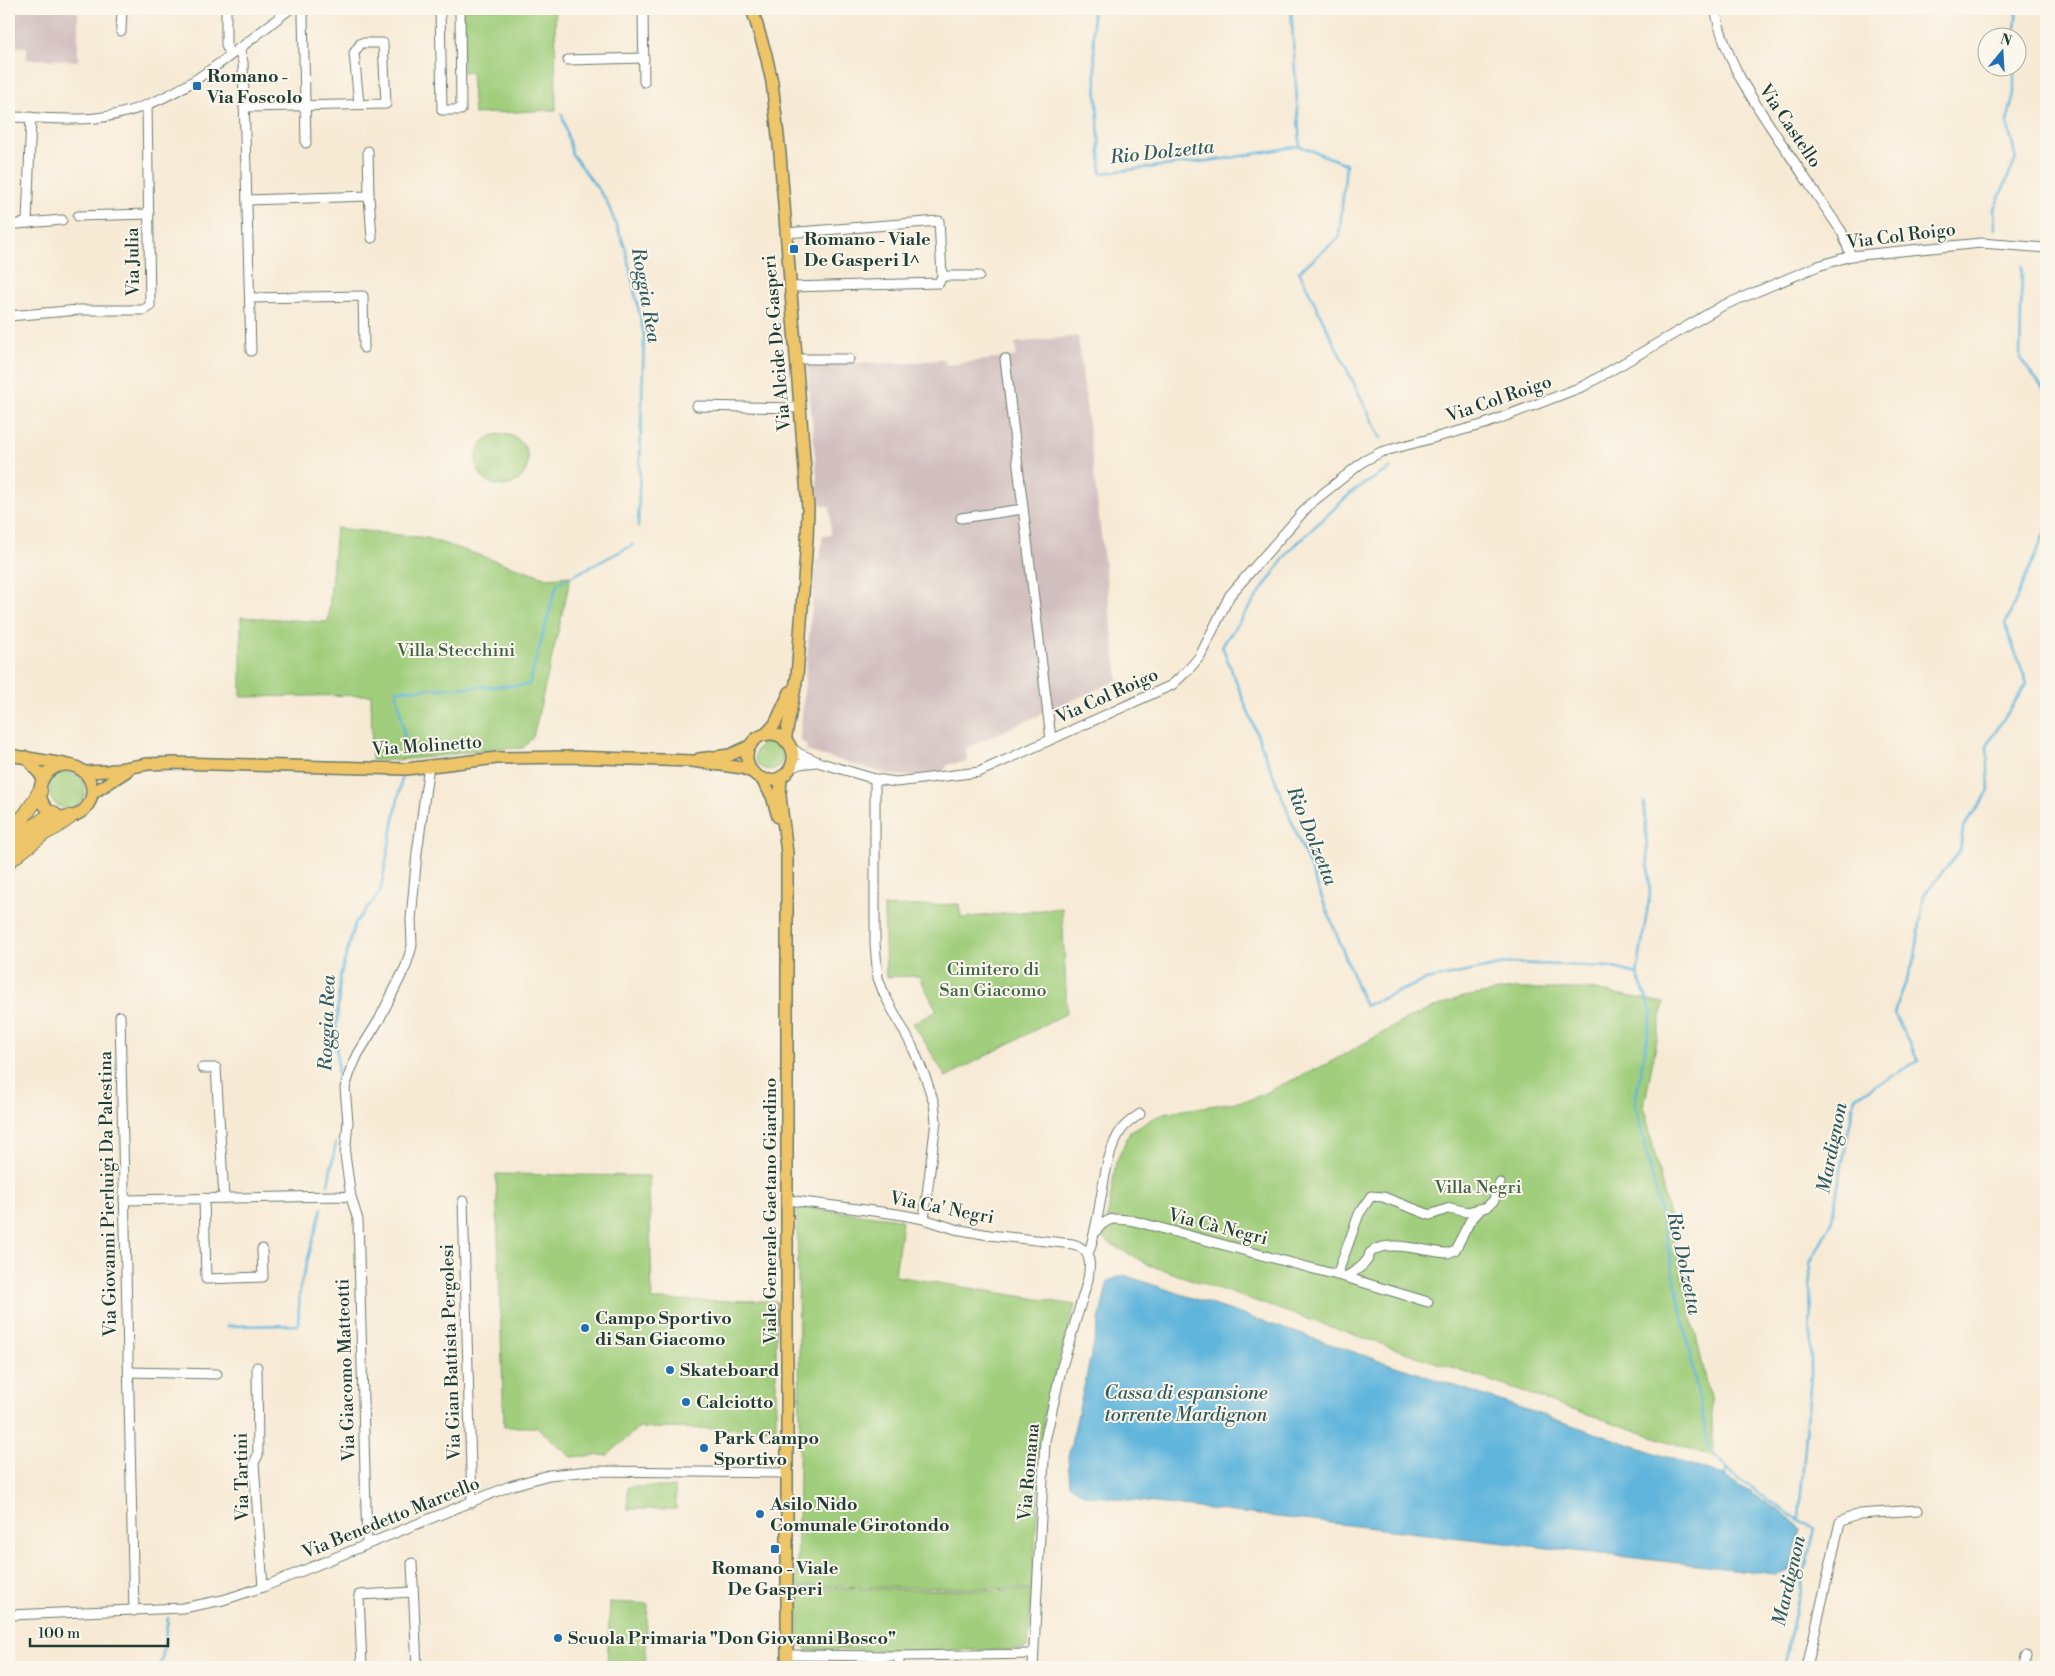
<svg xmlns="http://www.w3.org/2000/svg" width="2055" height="1676" font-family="'Libre Bodoni',serif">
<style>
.industrial{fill:#d1bfbf}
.green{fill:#a0ce7c;stroke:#608658}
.water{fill:#60b5dc;stroke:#407988}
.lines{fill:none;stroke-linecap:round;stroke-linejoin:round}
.stream{stroke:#60b5dc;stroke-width:2.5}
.minor-casing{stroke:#6b7a6c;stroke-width:11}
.major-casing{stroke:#6b7a6c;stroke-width:14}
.highway-casing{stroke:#6b7a6c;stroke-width:16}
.minor{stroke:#fff;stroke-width:9}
.major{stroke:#eec569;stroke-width:11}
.highway{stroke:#eec569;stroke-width:14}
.poi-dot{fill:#1f6fb2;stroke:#fbf7ec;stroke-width:2}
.labels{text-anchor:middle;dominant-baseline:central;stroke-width:4;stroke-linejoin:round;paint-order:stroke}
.poi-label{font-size:18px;font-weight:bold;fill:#1f3d34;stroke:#fbf7ec;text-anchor:start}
.street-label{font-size:18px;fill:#1f3d34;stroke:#fbf7ec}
.park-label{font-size:18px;fill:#3f6146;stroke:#fbf7ec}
.water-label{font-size:19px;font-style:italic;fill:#2f5b5e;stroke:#fbf7ec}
</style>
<rect width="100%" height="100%" fill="#fbf7ec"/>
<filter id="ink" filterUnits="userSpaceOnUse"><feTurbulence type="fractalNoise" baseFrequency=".02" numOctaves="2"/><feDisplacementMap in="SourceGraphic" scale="10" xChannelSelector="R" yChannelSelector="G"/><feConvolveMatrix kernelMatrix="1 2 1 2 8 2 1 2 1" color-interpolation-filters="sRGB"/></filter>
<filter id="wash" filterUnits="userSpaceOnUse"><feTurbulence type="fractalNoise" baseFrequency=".0096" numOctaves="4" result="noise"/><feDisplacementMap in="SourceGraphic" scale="20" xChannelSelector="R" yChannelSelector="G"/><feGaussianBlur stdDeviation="1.12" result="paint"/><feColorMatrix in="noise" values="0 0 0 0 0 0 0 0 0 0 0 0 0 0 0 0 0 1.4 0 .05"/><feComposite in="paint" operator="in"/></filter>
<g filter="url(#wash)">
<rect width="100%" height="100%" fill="#f7ead5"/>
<g class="industrial">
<path d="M9,9H78V61L27,59V47L9,46Z"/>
<path d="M1078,336L1118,680L966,748L967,762L949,764L941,773L905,776L891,775L806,751L807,746L801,741L800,737L816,560L820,559L823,535H831L830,507L819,503L807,363H910L944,359L946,365L1016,356L1015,343Z"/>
</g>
<g class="green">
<path d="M462,9H555L556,110L474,114L471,72H463Z"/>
<circle cx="502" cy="460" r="26"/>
<path d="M336,528L427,538L548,578L571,576L533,737L523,748C472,748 422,762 372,760L371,695L241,697V617L328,622Z"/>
<circle cx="769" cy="756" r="14"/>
<circle cx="67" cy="790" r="18"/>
<path d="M959,904L961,918L1062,908L1067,1013L946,1077L913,1023L937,1011L919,976L886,977L884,907Z"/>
<path d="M1511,989H1590L1664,1003L1644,1107L1711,1401L1714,1457L1149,1265L1104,1240L1116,1162L1130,1132L1163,1113L1249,1100L1327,1064L1411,1017L1459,998Z"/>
<path d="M496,1174L649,1176L652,1300L776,1301V1429L638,1428L608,1455L571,1457L537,1427H504Z"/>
<path d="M801,1207L900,1219L902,1222L895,1276L1075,1305L1044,1414L1032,1589L797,1586L800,1416L797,1212Z"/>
<path d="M628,1487H675L676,1509H628Z"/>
<path d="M798,1588L1032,1591L1028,1646L1022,1650H806L805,1647L798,1645Z"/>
<path d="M610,1602L648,1604L645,1667H607Z"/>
</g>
<path class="water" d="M1124,1275L1724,1476L1795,1521L1801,1529L1790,1571L1775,1574L1085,1495L1070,1485L1068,1457L1108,1281Z"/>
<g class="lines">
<g class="stream">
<path d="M1092,9L1101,173L1224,159L1300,146"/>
<path d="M1291,9L1300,146L1346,164L1339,238L1299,271L1381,439"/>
<path d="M2014,38L2017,9"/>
<path d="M562,114L572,154L606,200L625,247L644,335L638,527"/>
<path d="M1995,229L1994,209L2016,159L2007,122L2014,93V68"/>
<path d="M2022,266L2020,358L2046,393"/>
<path d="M1390,469L1354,490L1290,550L1222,646L1365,1006L1426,980L1510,963L1610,967L1637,974L1652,1012L1635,1102L1669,1251L1709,1448L1728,1470L1767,1500L1814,1529L1783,1667"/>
<path d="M408,755L396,690L529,685L557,584L633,545"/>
<path d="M1637,974L1650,893L1644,802"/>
<path d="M339,1103L336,1033L340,977L355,923L380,893L402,778"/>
<path d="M339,1129L342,1114"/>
<path d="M328,1184L336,1143"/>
<path d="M227,1326L298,1325L300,1287L322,1208"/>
<path d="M1724,1476L1728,1470"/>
<path d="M1799,1518L1811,1374L1810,1263L1831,1224L1855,1097L1918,1061L1894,1013L1915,958L1924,895L1960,851L1963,828L1989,791L1987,745L2027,683L2005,625L2046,530"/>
<path d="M158,1667L162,1660L168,1618"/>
</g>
</g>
</g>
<g filter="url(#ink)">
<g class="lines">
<g class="minor-casing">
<g id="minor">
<path d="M226,9V45L230,55"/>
<path d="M440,9L442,110H461L460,9"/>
<path d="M643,9L644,82"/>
<path d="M1715,9C1726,62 1750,96 1780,141C1801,171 1821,202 1842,232L1851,256"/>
<path d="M303,15L306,143"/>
<path d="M121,31L122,9"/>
<path d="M239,48L243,62L251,351"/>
<path d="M568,60L644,58"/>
<path d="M244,107L386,104L383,43H361L354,53L359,104"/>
<path d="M9,117C37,117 68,121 96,118C173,109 231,54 290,9"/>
<path d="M368,151L369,196"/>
<path d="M247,200L369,196L372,238"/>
<path d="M78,216L149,214"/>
<path d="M27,223L62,220"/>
<path d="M9,225L27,223L31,117"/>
<path d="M786,233L939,221L942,276L939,283L790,287"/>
<path d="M942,276H979"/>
<path d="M250,298L363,296L364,348"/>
<path d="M9,316L79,310H143L150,306L147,105"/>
<path d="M797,359H849"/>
<path d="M1005,359L1051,739"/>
<path d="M697,406L801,408"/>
<path d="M961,518L1023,509"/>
<path d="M790,747L800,754L821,763L875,779L896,782L979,772L1172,685L1189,669L1200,656L1230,595L1310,504L1364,461L1381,452L1485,424L1584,386L1722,306L1818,266L1851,256L1981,243L2046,248"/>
<path d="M790,768L800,764L816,762"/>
<path d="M875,779V944L878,978L884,994L912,1046L926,1079L934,1103L936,1121L924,1219"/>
<path d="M120,1016L134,1611"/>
<path d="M202,1068H216L224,1198"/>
<path d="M204,1198L206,1279L263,1277L262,1249"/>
<path d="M124,1200L335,1196L351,1197"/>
<path d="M787,1200L897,1214L924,1219L955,1229L989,1235L1073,1244C1091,1249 1091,1263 1088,1279L1061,1370L1045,1441L1033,1667"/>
<path d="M463,1201L472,1503"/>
<path d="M1096,1231C1108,1216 1115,1218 1134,1221L1337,1275L1359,1214L1371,1196L1383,1197L1430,1215L1450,1208L1467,1212L1487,1207L1494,1200L1500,1183"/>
<path d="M1088,1254C1103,1217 1100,1159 1122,1129C1127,1123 1134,1118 1140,1114"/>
<path d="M1337,1275L1345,1277C1353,1273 1362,1268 1367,1260C1369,1258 1369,1255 1370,1253C1385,1237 1430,1253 1448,1253L1455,1250L1470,1221L1480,1210"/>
<path d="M1345,1277L1428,1302"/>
<path d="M257,1367L258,1455L254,1463L263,1587"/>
<path d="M129,1372L217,1374"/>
<path d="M367,1544L358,1220L351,1197L345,1155L348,1122L345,1088L350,1072L358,1054L379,1020L406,966L412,946L411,919L417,853L429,765"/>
<path d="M412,1563L417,1667"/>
<path d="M9,1615L183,1608L223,1600L263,1587L510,1486L549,1475L591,1471L787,1473"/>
<path d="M787,1655L899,1656L1033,1654"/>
<path d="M899,1656V1667"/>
<path d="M362,1667L359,1595L413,1592"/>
<path d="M1807,1667L1840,1522L1859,1514L1918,1510"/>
<path d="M2024,1667L2026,1656"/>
</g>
</g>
<g class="major-casing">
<g id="major">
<path d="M752,9L766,55L772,82L780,154L808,508L807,539L797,677L785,741"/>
<circle cx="770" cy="757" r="23"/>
<path d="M765,735L775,724L790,692"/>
<path d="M9,755L64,764"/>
<path d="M26,757L43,778"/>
<path d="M699,759L730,755L750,746"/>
<circle cx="66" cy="791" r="26"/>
<path d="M85,772L108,771L148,764L173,763L406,769L497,758L571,757L692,761L743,768L752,772"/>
<path d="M781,777L780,796L787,853V1667"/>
<path d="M761,778L772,796L778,817"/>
<path d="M93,793L127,771"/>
</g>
</g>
<g class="highway-casing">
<g id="highway">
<path d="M9,829C25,819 31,807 40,791"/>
<path d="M9,844L53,813"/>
<path d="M9,861L43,834L56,827L70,817"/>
</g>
</g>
<use href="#minor" class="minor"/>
<use href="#major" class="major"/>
<use href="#highway" class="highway"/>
</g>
</g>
<g class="poi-dot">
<rect x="192" y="81" width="10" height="10" rx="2.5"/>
<rect x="789" y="244" width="10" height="10" rx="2.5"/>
<circle cx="585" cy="1328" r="5"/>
<circle cx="670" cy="1370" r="5"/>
<circle cx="686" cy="1402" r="5"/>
<circle cx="704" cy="1448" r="5"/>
<circle cx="760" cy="1514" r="5"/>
<rect x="770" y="1544" width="10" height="10" rx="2.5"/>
<circle cx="558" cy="1638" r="5"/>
</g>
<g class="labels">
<g class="poi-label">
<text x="207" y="76">Romano -<tspan x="207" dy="21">Via Foscolo</tspan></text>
<text x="804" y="239">Romano - Viale<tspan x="804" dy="21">De Gasperi 1^</tspan></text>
<text x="595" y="1318">Campo Sportivo<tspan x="595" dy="21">di San Giacomo</tspan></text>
<text x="680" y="1370">Skateboard</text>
<text x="696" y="1402">Calciotto</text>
<text x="714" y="1438">Park Campo<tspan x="714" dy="21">Sportivo</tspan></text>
<text x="770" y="1504">Asilo Nido<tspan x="770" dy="21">Comunale Girotondo</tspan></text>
<text x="775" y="1568" text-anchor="middle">Romano - Viale<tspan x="775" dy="21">De Gasperi</tspan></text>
<text x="568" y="1638">Scuola Primaria "Don Giovanni Bosco"</text>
</g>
<g class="street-label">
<text transform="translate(1790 126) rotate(56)">Via Castello</text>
<text transform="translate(1901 236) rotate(-7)">Via Col Roigo</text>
<text transform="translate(133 262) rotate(-91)">Via Julia</text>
<text transform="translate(777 343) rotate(-95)">Via Alcide De Gasperi</text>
<text transform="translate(1499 399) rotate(-19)">Via Col Roigo</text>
<text transform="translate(1107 696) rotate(-24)">Via Col Roigo</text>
<text transform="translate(427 746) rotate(-4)">Via Molinetto</text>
<text transform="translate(108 1194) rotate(-91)">Via Giovanni Pierluigi Da Palestina</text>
<text transform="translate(942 1208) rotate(11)">Via Ca' Negri</text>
<text transform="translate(770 1211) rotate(-90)">Viale Generale Gaetano Giardino</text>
<text transform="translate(1218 1227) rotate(14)">Via Cà Negri</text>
<text transform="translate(451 1352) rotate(-92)">Via Gian Battista Pergolesi</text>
<text transform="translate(346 1370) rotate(-92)">Via Giacomo Matteotti</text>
<text transform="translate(1029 1472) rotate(-85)">Via Romana</text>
<text transform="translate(242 1477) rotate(-91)">Via Tartini</text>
<text transform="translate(391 1518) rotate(-22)">Via Benedetto Marcello</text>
</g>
<g class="park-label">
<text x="456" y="650">Villa Stecchini</text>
<text x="993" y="969">Cimitero di<tspan x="993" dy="21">San Giacomo</tspan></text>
<text x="1478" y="1187">Villa Negri</text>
</g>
<g class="water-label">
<text transform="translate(1162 152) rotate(-6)">Rio Dolzetta</text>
<text transform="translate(646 295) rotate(80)">Roggia Rea</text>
<text transform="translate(1312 836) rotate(68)">Rio Dolzetta</text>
<text transform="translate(327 1023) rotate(-88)">Roggia Rea</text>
<text transform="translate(1832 1148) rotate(-79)">Mardignon</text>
<text transform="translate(1684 1263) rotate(78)">Rio Dolzetta</text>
<text x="1186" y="1393">Cassa di espansione<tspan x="1186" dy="22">torrente Mardignon</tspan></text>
<text transform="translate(1789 1581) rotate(-77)">Mardignon</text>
</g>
</g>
<rect width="2055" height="1676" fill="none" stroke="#fbf7ec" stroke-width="30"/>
<g transform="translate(2002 52) rotate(18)"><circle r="24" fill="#fbf7ec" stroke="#a3ada2"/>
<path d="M0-4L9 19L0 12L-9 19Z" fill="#1f6fb2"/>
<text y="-8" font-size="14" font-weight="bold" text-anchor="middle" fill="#1f3d34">N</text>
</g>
<path d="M30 1638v8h138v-8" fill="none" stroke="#1f3d34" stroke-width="2.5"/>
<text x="38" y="1638" font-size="15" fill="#1f3d34" stroke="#fbf7ec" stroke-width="4" paint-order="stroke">100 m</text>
</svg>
